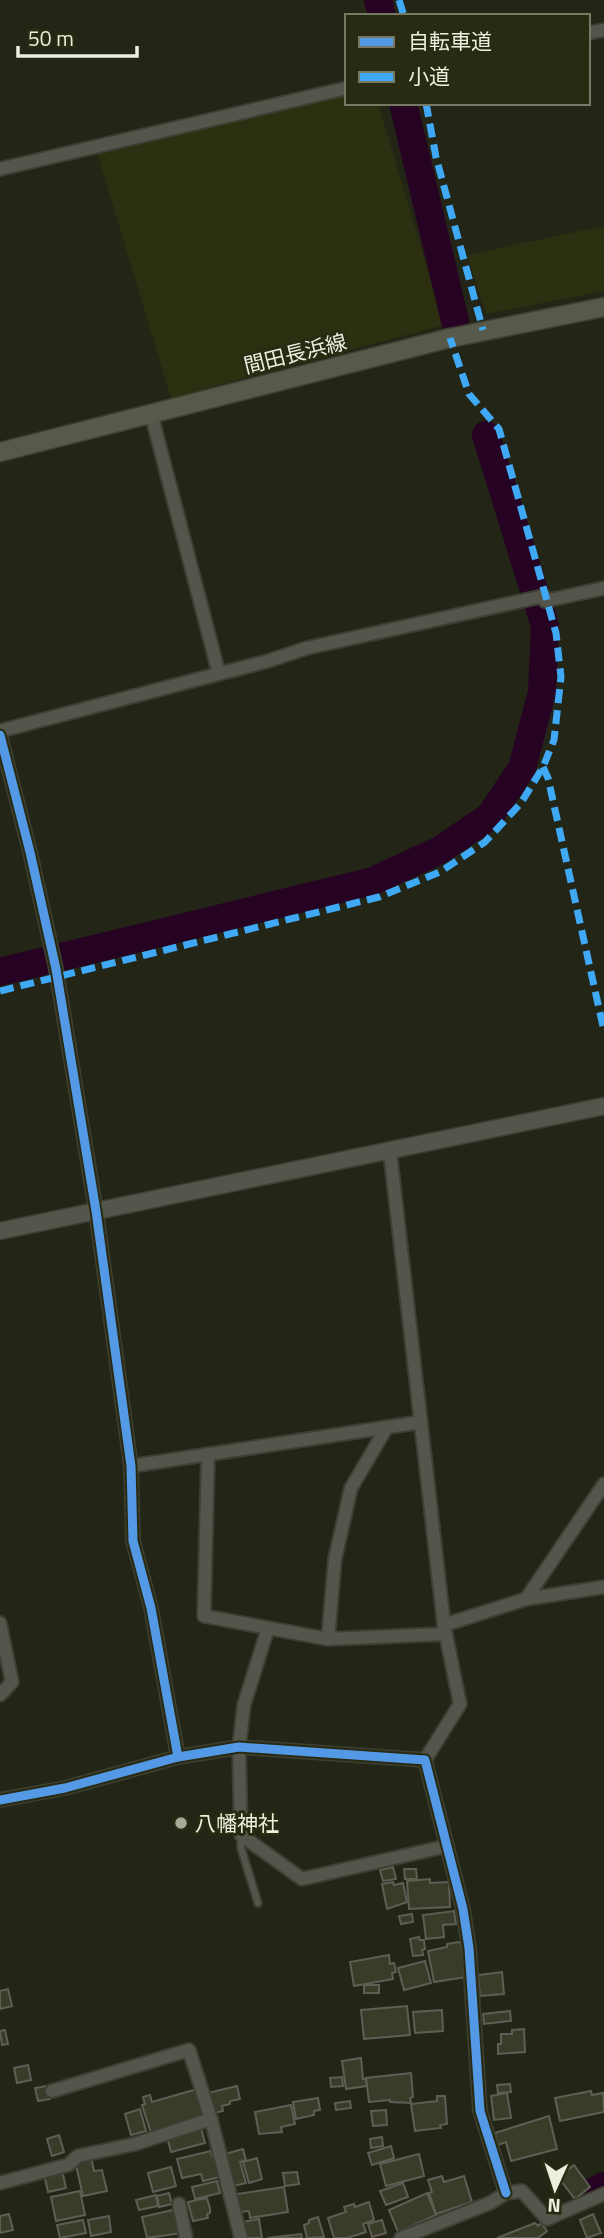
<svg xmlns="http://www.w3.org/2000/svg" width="604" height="2238" font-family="'Titillium Web','Noto Sans JP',sans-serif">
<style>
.built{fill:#2d3010}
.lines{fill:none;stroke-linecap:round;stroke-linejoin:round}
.river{stroke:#270323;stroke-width:28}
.building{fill:#3a3c2a;stroke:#5e5f54;stroke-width:2}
.service-casing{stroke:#3d3f33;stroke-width:10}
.minor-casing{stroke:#3d3f33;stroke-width:16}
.tertiary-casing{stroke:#3d3f33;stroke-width:19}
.secondary-casing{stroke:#3d3f33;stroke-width:21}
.service{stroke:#54564b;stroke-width:6}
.minor{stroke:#54564b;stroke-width:12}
.tertiary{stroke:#54564b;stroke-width:16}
.secondary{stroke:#58594b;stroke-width:18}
.quiet{stroke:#3fa9f5;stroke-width:7;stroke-dasharray:14 7;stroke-linecap:butt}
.cycleway-casing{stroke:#282b11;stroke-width:13}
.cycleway{stroke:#5399e6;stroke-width:9}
.poi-dot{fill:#a6a898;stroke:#282b11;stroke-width:2.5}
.labels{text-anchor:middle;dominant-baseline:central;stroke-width:6;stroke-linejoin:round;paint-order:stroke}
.street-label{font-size:21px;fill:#eceede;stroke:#282b11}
.poi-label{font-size:21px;fill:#eceede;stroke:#282b11;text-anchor:start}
</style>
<rect width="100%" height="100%" fill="#232517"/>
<g class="built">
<path d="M347,95V103H378L444,325L171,398L97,152Z"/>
<path d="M604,226V291L486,314L467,255Z"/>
</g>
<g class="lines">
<g class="river">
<path d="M378,0L382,16"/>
<path d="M403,103L455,321"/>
<path d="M0,972L373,881L440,850L490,816L522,768L542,692L545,626L486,435"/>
<path d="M588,2194L604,2186"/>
</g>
</g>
<g class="building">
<path d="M393,1867L396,1879L383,1881L380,1870Z"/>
<path d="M404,1869H416L417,1879H405Z"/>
<path d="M430,1879V1883L449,1882L450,1907L409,1909L407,1881Z"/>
<path d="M393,1882L394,1885L403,1883L407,1902L387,1909L382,1884Z"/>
<path d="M454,1911L456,1924L443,1925L444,1937L426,1939L423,1915Z"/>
<path d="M412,1914L413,1922L401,1924L399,1916Z"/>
<path d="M419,1937L420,1940H424L425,1949L422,1950L423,1955L413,1956L410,1939Z"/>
<path d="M458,1942L461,1943L467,1977L434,1982L428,1951L447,1947V1944Z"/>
<path d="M389,1955L390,1964L394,1963L396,1972L392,1973L393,1979L354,1986L350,1962Z"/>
<path d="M425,1961L431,1983L404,1990L398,1968Z"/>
<path d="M502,1972L504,1994L480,1996L478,1975Z"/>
<rect x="364" y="1985" width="15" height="8"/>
<path d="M8,1989L12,2006L0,2009V1991Z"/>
<path d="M407,2006L410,2035L364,2039L361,2010Z"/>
<path d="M442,2010L443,2031L415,2033L413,2012Z"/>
<path d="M510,2011L511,2021L484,2024L483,2014Z"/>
<path d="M524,2029L525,2052L498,2054V2044H501V2034H512V2030Z"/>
<path d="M5,2030L8,2044L2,2045L0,2031Z"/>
<path d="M361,2058L363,2079H366L367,2086L346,2089L342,2061Z"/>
<path d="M28,2065L31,2080L17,2083L14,2068Z"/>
<path d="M411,2073L413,2097L410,2098L411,2103L390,2102V2100L369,2102L366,2078Z"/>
<path d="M342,2077L343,2086L331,2087L330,2078Z"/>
<path d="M510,2084L511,2092L498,2093L497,2085Z"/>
<path d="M47,2086L50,2099L38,2101L35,2088Z"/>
<path d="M237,2086L240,2099L230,2101V2104L222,2106L223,2111L213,2113L208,2093Z"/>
<path d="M197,2089L205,2117L151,2133L142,2105L145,2104L143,2097L150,2095L152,2102Z"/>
<path d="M591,2091L592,2095L603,2093L604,2112L560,2121L555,2098Z"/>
<path d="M507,2093L511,2118L494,2120L491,2096Z"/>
<path d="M437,2096H445L447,2124L440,2125L441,2128L415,2131L411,2104L437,2101Z"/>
<path d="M318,2098L320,2110L314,2111V2115L296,2119L293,2102Z"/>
<path d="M350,2101L351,2108L336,2110L335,2103Z"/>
<path d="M291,2105L295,2124L281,2127L282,2132L259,2134L255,2112Z"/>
<path d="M140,2109L146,2131L131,2135L125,2114Z"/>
<path d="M386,2110L387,2125L373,2126L371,2111Z"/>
<path d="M549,2116L557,2149L511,2161L506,2142L498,2145L495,2133Z"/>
<path d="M201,2128L205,2143L171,2152L167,2137Z"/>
<path d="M59,2135L64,2152L52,2156L47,2139Z"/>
<path d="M382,2137L383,2146L371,2148L370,2139Z"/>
<path d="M391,2146L394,2158L372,2165L368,2153Z"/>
<path d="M243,2149L246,2160L240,2162L246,2183L233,2186L225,2154Z"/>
<path d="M211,2151L212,2156L215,2155L220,2177L203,2181L201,2174L182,2178L177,2159Z"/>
<path d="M419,2154L424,2176L386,2186L380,2164Z"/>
<path d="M91,2157L94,2171L102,2170L107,2191L83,2196L75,2161Z"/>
<path d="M257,2158L262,2179L249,2183L243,2162Z"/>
<path d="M574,2165L590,2187L575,2199L558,2177Z"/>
<path d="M171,2167L176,2186L153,2192L148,2173Z"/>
<path d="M62,2170L66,2188L48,2192L44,2174Z"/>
<path d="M297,2172L299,2184L285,2186L283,2173Z"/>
<path d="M442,2176L444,2182L464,2176L472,2202L436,2214L429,2193L432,2192L428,2180Z"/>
<path d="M217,2181L220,2193L195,2199L192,2187Z"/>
<path d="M403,2183L408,2197L386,2205L380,2191Z"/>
<path d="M284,2187L288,2212L250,2218L249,2211L240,2212L237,2194Z"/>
<path d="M80,2191L85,2215L56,2221L51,2197Z"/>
<path d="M169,2193L172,2204L159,2207L157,2196Z"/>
<path d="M427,2193L436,2215L398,2232L389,2210Z"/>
<path d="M156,2195L158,2206L139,2210L136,2200Z"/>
<path d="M207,2198L210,2209V2213L207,2214L208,2218L193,2221L188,2202Z"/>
<path d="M369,2202L374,2220L363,2224L366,2232L347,2238H334L328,2218L346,2212L344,2207L354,2204L355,2207Z"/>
<path d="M177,2209L182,2233L147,2238L142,2217Z"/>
<path d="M9,2214L13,2230L0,2233V2216Z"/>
<path d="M593,2214L601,2233L587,2238L580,2220Z"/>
<path d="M109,2216L111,2232L91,2236L88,2220Z"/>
<path d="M318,2217L324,2237L307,2238L304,2225L309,2223V2220Z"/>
<path d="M259,2219L262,2238H245L242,2222Z"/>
<path d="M83,2220L86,2233L60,2238L57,2225Z"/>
<path d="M382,2220L386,2233L372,2237L368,2224Z"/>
<path d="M535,2223L538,2226L541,2223L547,2231L538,2238H497Z"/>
<path d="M301,2234L302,2238H267Z"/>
</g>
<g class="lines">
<g class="service-casing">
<path id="service" d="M241,1837V1848L258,1903"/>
</g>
<g class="minor-casing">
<g id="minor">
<path d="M588,33L604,30"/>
<path d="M0,169L347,88"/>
<path d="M151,413L219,674"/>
<path d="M545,601L604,588"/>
<path d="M0,731L268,661L307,648L544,596"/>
<path d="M0,735L30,852L56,969L96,1211L131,1466L133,1541L151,1608L178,1757L65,1788L0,1800"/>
<path d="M390,1152L444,1625"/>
<path d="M208,1454L204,1616L328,1639L446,1634"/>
<path d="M131,1466L421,1422"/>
<path d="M526,1599L604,1484"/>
<path d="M0,1623L12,1682L0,1695"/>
<path d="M268,1628L244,1705L239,1747L241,1835L302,1879L447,1846"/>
<path d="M328,1639L335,1559L351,1488L387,1427"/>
<path d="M178,1757L239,1747L425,1760L463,1909L469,1948L480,2111L506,2193"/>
<path d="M425,1760L460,1704L444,1625L526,1599L604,1587"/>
<path d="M52,2091L189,2050L211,2119"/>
<path d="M0,2183L68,2165L78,2156L135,2144L211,2119L241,2238"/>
<path d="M179,2204L186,2238"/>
<path d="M401,2238L490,2203L506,2193L522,2191L547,2219L604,2194"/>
</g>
</g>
<g class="tertiary-casing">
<path id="tertiary" d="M0,1231L604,1106"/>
</g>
<g class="secondary-casing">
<path id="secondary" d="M0,452L450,338L604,307"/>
</g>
<use href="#service" class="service"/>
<use href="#minor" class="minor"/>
<use href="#tertiary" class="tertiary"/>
<use href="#secondary" class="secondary"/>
<g class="quiet">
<path d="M399,0L404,16"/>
<path d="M426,103L436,157L483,330"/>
<path d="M543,767L548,778L604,1031"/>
<path d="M0,991L379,897L440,872L485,842L521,803L543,767L554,740L561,677L556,633L499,429L469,394L450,338"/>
</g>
<g class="cycleway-casing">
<g id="cycleway">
<path d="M0,735L30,852L56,969L96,1211L131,1466L133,1541L151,1608L178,1757L65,1788L0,1800"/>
<path d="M178,1757L239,1747L425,1760L463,1909L469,1948L480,2111L506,2193"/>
</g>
</g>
<use href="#cycleway" class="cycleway"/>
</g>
<circle class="poi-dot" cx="181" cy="1823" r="7"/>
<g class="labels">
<g class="street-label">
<text transform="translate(295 353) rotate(-14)">間田長浜線</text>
</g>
<g class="poi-label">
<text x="195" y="1823">八幡神社</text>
</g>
</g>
<rect x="345" y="14" width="245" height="91" fill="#282b11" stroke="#767963" stroke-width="2"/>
<rect x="359" y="37" width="35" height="10" fill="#5399e6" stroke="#767963" stroke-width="2"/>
<text x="408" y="49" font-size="21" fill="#eceede">自転車道</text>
<rect x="359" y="72" width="35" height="10" fill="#3fa9f5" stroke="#767963" stroke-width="2"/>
<text x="408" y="84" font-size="21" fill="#eceede">小道</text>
<g transform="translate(555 2189) rotate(183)" stroke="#282b11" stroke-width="5" paint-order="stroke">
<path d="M0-5L12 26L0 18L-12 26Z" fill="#eceede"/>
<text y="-10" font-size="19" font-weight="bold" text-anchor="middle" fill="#eceede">N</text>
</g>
<path d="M18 46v10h119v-10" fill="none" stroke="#eceede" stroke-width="3.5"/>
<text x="28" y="46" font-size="21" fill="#eceede" stroke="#282b11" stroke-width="5" paint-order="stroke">50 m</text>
</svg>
